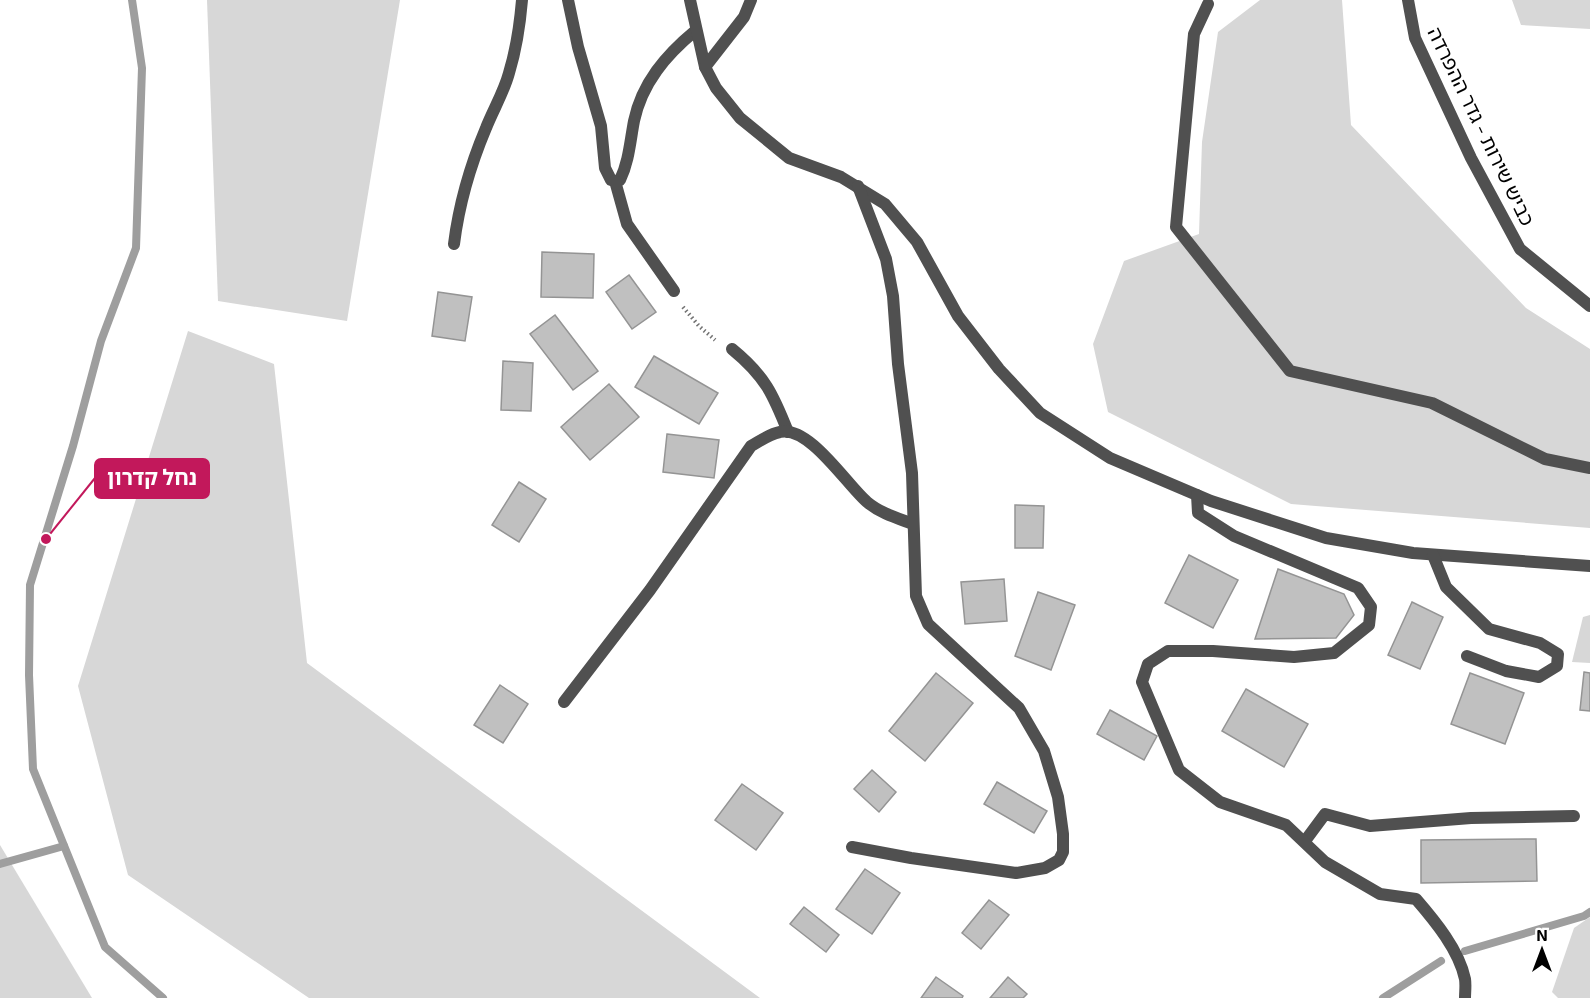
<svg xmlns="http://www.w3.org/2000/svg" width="1590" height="998" font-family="'Exo 2','Noto Sans Hebrew',sans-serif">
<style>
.green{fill:#d7d7d7}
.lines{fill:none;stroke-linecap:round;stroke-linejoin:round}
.stream{stroke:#9e9e9e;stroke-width:8}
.building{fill:#c0c0c0;stroke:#949494;stroke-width:1.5}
.path{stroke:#727272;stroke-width:4;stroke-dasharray:1.5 3;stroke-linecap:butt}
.lane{stroke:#505050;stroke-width:12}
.street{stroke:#505050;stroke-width:12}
.labels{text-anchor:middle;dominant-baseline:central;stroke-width:4.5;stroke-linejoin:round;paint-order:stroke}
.street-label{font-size:20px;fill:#000;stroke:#fff}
.leader{fill:none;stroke:#c2185b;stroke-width:2}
.callout-dot{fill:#c2185b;stroke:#fff;stroke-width:2}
.callout{fill:#c2185b;stroke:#c2185b;stroke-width:2}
.callout-label{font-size:21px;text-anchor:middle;font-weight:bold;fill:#fff}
</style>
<rect width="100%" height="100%" fill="#fff"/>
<g class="green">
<path d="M207,0H400L347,321L218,301Z"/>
<path d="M1260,0H1342L1351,125L1526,308L1590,349V528L1291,504L1108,412L1093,344L1124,261L1199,234L1202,142L1218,32Z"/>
<path d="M1512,0H1590V29L1521,25Z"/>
<path d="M188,331L274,364L307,663L760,998H309L128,875L78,686Z"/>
<path d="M1590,615V663L1572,662L1583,617Z"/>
<path d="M0,845L92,998H0Z"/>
<path d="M1590,917V998H1558L1552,992L1574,928Z"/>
</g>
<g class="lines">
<g class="stream">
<path d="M132,0L142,68L136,248L101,341L73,446L30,585L29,675L33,769L105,947L163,998"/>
<path d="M0,864L64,846"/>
<path d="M1465,951L1584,916L1590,912"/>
<path d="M1383,998L1441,961"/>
</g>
</g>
<g class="building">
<path d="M542,252L594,254L593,298L541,297Z"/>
<path d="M629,275L656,312L632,329L606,292Z"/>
<path d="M438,292L472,297L465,341L432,336Z"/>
<path d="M555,315L598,371L573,390L530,334Z"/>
<path d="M654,356L718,393L699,424L635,387Z"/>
<path d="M503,361L533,363L531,411L501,410Z"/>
<path d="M609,384L639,417L590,460L561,427Z"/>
<path d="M667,434L719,440L714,478L663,472Z"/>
<path d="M519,482L546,499L519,542L492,525Z"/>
<path d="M1015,505L1044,506L1043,548H1015Z"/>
<path d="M1189,555L1238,580L1213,628L1165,603Z"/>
<path d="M1278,569L1344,594L1354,615L1336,638L1255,639Z"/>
<path d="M1004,579L1007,621L965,624L961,582Z"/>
<path d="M1038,592L1075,605L1051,670L1015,656Z"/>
<path d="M1412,602L1443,617L1420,669L1388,655Z"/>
<path d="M1584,672L1590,673V711L1580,710Z"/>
<path d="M936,673L973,703L925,761L889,731Z"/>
<path d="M1470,673L1524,693L1505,744L1451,724Z"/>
<path d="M500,685L528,704L503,743L474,725Z"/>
<path d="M1246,689L1308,724L1284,767L1222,731Z"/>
<path d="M1110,710L1157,736L1144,760L1097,734Z"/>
<path d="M872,770L896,792L879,812L854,789Z"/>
<path d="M997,782L1047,811L1034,833L984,804Z"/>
<path d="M742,784L783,813L756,850L715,820Z"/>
<path d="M1536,839L1537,881L1421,883V840Z"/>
<path d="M865,869L900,893L872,934L836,909Z"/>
<path d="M989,900L1009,915L981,949L962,933Z"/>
<path d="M804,907L839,935L826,952L790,924Z"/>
<path d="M936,977L963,996L962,998H921Z"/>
<path d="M1008,977L1027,994L1023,998H990Z"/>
</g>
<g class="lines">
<path class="path" d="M683,307L699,326L715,340"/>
<g class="lane">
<path d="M1408,0L1415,38L1471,158L1520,249L1590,306"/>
<path d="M1208,4L1194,34L1176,227L1290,371L1432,403L1545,459L1590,468"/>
<path d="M1305,841L1325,814L1370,826L1471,818L1574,816"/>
</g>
<g class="street">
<path d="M568,0L578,47L601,126L605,168L611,180L615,181L620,180C629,161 630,142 634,121C642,83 666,55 695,31"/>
<path d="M690,0L705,67L716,88L740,118L789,158L841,177L885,204L917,242L958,316L999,369L1040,413L1110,458L1211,501L1326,538L1413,553L1590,566"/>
<path d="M705,67L744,17L751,0"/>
<path d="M615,181L627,224L674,291"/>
<path d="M454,244C459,204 470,166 486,128C493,110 504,92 509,73C516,50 520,24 522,0"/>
<path d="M732,349C765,376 773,394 788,432"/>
<path d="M1197,495L1198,513L1234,536L1358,588L1371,607L1369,625L1334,653L1294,657L1213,651H1168L1148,664L1142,682L1179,770L1220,802L1286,825L1325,862L1380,894L1416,899C1435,921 1459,950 1465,979C1466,985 1465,992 1465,998"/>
<path d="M1433,555L1446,587L1489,629L1540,643L1558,654L1557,666L1539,677L1506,671L1467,656"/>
<path d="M564,702L650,590L751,446C760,441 769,434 780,432C809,425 847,485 867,502C880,513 897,518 913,524"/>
<path d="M852,847L911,858L1016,873L1045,868L1059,860L1063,852V834L1058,797L1044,751L1019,708L928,624L916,596L912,473L898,364L893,296L886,259L858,186"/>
</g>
</g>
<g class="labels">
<g class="street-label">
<text transform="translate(1482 126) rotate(64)">כביש שירות - גדר ההפרדה</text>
</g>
</g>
<path class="leader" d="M46 539L95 478"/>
<circle class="callout-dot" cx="46" cy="539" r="6"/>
<rect class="callout" x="95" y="459" width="114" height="39" rx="6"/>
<g class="callout-label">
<text x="152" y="485">נחל קדרון</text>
</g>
<g transform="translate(1542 950)" stroke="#ffffff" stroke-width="4.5" paint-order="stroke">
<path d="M0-4.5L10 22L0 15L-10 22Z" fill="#000000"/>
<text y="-9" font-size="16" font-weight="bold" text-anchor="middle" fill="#000000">N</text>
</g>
</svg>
